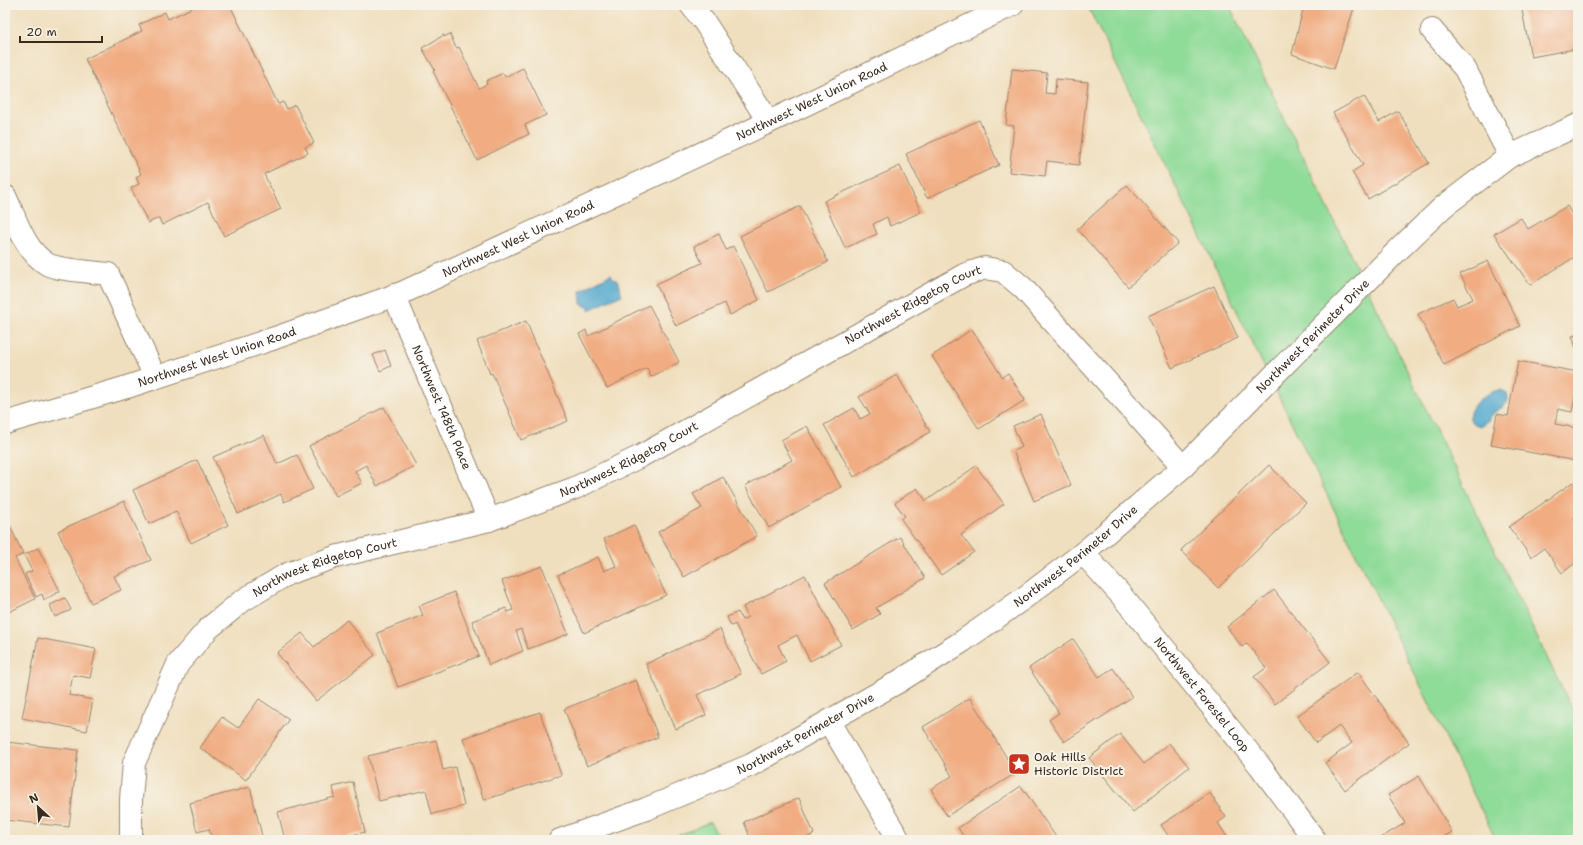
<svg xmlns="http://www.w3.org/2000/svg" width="1583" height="845" font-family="'Shantell Sans',sans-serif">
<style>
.green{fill:#8fdb98;stroke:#65825b}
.water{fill:#52a8ce;stroke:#466976}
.building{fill:#f1ac81}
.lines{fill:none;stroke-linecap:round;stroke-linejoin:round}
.minor-casing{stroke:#96846e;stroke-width:24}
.minor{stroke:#fff;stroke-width:22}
.labels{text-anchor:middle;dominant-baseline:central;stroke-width:4;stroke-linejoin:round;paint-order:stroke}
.street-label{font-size:12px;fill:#3b2a1e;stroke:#f7f3e8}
.poi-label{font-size:12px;fill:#3b2a1e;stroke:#f7f3e8;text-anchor:start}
</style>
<rect width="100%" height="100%" fill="#f7f3e8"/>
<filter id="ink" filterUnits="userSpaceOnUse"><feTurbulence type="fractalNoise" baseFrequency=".025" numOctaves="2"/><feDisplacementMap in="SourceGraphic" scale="8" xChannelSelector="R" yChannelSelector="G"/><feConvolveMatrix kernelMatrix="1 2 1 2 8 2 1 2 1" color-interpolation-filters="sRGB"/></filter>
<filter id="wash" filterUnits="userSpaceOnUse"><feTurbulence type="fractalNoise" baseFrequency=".012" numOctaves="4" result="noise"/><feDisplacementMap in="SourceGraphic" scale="16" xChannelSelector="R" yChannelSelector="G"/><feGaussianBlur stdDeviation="0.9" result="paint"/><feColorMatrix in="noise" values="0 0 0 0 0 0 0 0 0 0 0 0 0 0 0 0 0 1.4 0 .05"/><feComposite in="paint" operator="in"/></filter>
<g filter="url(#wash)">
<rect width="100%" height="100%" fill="#f0dfbe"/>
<g class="green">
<path d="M1087,5H1229L1578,721V840H1496Z"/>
<path d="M710,822L721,840H667Z"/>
</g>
<g class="water">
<path d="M611,274L613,278C622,281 619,288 622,295L589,310L588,307L581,304L580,291Z"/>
<path d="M1499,390C1502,390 1505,391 1507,394C1512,405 1499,408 1494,413C1487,420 1486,428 1474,425C1459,411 1486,392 1499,390Z"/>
</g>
<g id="blocks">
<g class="building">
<path d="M198,5H230L278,104L283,102L287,109L295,105L314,143L305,147L308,153L264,174L281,209L224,236L208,202L162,225L159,218L148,223L131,188L139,184L136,177L141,174L85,59L142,31L139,25L165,12L168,19Z"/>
<path d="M1304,5H1355L1334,69L1292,54Z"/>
<path d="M1521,5H1578V54H1576L1575,49L1531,57Z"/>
<path d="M450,34L456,48L459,47L479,88L487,84L486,81L503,73L505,77L523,68L546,115L525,125L529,134L477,160L433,71L435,70L422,48L444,35V37Z"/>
<path d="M1012,69L1047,73L1045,93L1055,94L1056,79L1088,82L1079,165L1047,161L1045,176L1009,172L1014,126L1006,125Z"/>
<path d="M1364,96L1379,122L1398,111L1429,163L1368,199L1352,172L1363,165L1333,113Z"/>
<path d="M979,120L999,165L927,198L906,154Z"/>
<path d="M900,166L921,212L890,226L887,217L873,224L877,234L845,248L824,201Z"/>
<path d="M1127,185L1178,243L1128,287L1077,229Z"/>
<path d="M800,206L828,262L768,292L740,236Z"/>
<path d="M1567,206L1578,224V255L1530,285L1494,234L1521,218L1528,229Z"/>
<path d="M719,234L726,250L733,246L759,300L730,315L725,303L676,326L656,284L702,263L694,246Z"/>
<path d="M1488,261L1520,326L1444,365L1418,314L1453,298L1457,306L1473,299L1460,274Z"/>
<path d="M1214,286L1238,338L1172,368L1148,316Z"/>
<path d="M649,305L679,362L651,377L647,368L607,388L579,334L586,330L588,336Z"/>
<path d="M526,321L568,421L521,440L492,373L490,374L477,341Z"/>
<path d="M972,329L1002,377L1008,373L1025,400L979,429L932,356Z"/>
<path d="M1578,335V347L1576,348L1572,336Z"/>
<path d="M385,350L391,366L380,371L373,355Z"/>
<path d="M1518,361L1578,372V382L1572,412L1558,409L1555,424L1578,428V449L1576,461L1491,445L1497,414L1508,416Z"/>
<path d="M897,375L930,432L854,477L824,425L854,408L860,419L870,414L859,397Z"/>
<path d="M384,407L416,465L377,486L366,465L355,471L362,483L336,496L309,446Z"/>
<path d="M1041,414L1071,485L1034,501L1013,451L1022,447L1013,426Z"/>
<path d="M807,426L841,487L769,528L745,486L792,460L781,440Z"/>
<path d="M264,435L277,464L297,455L313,489L284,502L281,494L238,514L213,457Z"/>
<path d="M197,460L228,525L191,543L176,511L149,524L133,490Z"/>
<path d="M1269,465L1306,503L1218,588L1181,550Z"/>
<path d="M976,466L1004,504L961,535L974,552L941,575L901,519L905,516L895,503L917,488L926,501Z"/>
<path d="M723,477L757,536L684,577L658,532L702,508L693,494Z"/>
<path d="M1573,482L1578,489V515L1574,518L1578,524V561L1562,573L1544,548L1531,557L1509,527Z"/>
<path d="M124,501L151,560L114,576L121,590L91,603L58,531Z"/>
<path d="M634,525L666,595L584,633L558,575L598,557L604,571L616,566L604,539Z"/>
<path d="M10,526L23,554L15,558L35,599L5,614V529Z"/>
<path d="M900,537L925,578L876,608L880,614L853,630L825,583Z"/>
<path d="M38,548L60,591L44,600L42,594L36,597L25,574L32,571L24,555Z"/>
<path d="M542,566L568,634L528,649L521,629L516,631L523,651L489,665L472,621L506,608L508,612L513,610L502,581Z"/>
<path d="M805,575L841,645L810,661L797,635L778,645L786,661L761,674L735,624L731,626L727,617L738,612L742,620L748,617L743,607Z"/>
<path d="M1274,590L1330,662L1275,704L1254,677L1266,668L1247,643L1242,647L1227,627Z"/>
<path d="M454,592L479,656L398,687L377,633L423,615L419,606Z"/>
<path d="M65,598L71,610L55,617L50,605Z"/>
<path d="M347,620L375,655L316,701L277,653L302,633L314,647Z"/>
<path d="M720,629L741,674L697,695L706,715L676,729L646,664Z"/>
<path d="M38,638L96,649L90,678L73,675L69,695L93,700L87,731L22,718Z"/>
<path d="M1073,639L1099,677L1113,668L1132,697L1064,742L1049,720L1059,713L1029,668Z"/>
<path d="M1358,672L1409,743L1345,790L1325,763L1352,743L1339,726L1316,743L1297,716Z"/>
<path d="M636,680L658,737L587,766L564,709Z"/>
<path d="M970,698L1016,773L947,816L931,789L952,776L923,727Z"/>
<path d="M259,699L289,719L246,780L200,748L222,717L238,728Z"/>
<path d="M540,712L561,775L484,800L463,738Z"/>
<path d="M1120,734L1144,764L1169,743L1189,767L1133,812L1089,758Z"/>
<path d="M436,740L443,770L455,767L464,806L432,814L426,790L379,801L368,756Z"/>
<path d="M6,742L78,750L69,827L5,820Z"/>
<path d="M1419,776L1452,832L1438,840H1377L1405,823L1388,795Z"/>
<path d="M353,782L365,832L332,840H285L278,812L335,797L333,787Z"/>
<path d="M1021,786L1058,840H966L958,828Z"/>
<path d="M250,787L263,840H212L209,829L197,832L190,803Z"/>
<path d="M1210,793L1226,817L1218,823L1229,840H1171L1161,825Z"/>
<path d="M799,798L814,834L802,840H751L744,822Z"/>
</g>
</g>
</g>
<g filter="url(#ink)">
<use href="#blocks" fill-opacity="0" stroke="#96846e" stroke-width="1"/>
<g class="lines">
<g class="minor-casing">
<g id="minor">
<path d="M691,5L705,23L769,122"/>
<path d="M1432,30L1465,69L1510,156"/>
<path d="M5,196C16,219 24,250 47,264C57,270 94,272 108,274L155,377"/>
<path id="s1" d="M394,295L489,520"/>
<path id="s2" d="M5,423L127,387L275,338L404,292L769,122L1012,5"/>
<path id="s3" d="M1083,553L1121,595L1260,766L1315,840"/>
<path d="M829,722L899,840"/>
<path id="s4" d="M131,840V799L134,763L178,664L208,629L242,601L287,574L335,557L489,520L575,488L641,456L964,275L985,268L1003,271L1023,288L1183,467"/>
<path id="s5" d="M560,840L646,809L751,765L898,682L963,641L1024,598L1083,553L1183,467L1395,253L1443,207L1510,156L1578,125"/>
</g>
</g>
<use href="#minor" class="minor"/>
</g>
</g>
<defs>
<g id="sight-square" transform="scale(1.15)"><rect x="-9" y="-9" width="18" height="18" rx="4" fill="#c8321e" stroke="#f7f3e8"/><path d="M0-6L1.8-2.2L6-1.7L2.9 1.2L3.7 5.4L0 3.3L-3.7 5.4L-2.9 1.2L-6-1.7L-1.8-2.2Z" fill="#fff"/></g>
</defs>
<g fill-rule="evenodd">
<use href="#sight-square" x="1019" y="764"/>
</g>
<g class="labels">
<g class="street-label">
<text stroke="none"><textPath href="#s2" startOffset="870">Northwest West Union Road</textPath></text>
<text stroke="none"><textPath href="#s2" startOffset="546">Northwest West Union Road</textPath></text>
<text stroke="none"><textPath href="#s4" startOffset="1014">Northwest Ridgetop Court</textPath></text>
<text stroke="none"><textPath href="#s5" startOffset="916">Northwest Perimeter Drive</textPath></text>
<text stroke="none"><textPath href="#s2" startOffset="222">Northwest West Union Road</textPath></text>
<text stroke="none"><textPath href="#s1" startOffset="122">Northwest 148th Place</textPath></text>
<text stroke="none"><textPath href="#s4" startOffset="690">Northwest Ridgetop Court</textPath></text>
<text stroke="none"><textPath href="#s5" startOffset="592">Northwest Perimeter Drive</textPath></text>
<text stroke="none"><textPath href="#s4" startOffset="366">Northwest Ridgetop Court</textPath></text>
<text stroke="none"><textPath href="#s3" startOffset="185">Northwest Forestel Loop</textPath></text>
<text stroke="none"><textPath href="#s5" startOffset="268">Northwest Perimeter Drive</textPath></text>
</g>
<g class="poi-label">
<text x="1034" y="757">Oak Hills<tspan x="1034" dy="14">Historic District</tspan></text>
</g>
</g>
<rect width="1583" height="845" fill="none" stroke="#f7f3e8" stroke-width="20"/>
<g transform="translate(38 807) rotate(334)" stroke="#f7f3e8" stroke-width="3" paint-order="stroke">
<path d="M0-3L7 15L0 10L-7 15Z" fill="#3b2a1e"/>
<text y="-6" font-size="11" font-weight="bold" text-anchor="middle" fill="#3b2a1e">N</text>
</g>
<path d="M20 36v6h82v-6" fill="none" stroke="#3b2a1e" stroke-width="2"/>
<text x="26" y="36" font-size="12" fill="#3b2a1e" stroke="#f7f3e8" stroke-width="3" paint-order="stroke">20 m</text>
</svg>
